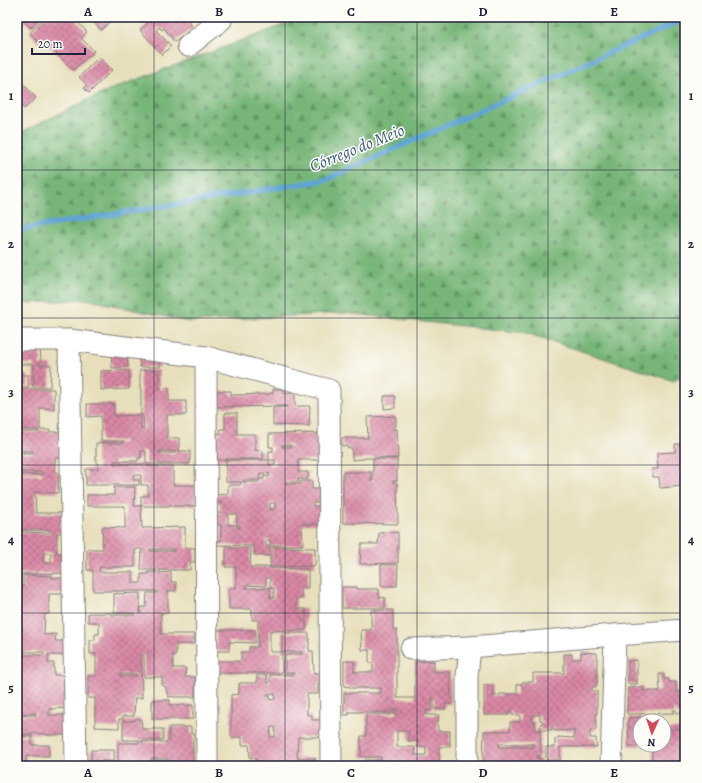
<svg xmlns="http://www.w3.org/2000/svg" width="702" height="783" font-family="Alegreya,serif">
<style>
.forest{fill:url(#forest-firs);stroke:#4c6c5a}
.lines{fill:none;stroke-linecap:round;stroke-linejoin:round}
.stream{stroke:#60a4d5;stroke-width:5.5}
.building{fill:url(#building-cross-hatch);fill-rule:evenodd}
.minor-casing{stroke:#84807b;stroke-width:23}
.minor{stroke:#fff;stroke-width:21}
.grid{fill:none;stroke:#22223b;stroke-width:1;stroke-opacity:0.55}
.labels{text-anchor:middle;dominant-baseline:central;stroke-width:3;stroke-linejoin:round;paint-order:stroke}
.water-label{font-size:17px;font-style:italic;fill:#3e5c80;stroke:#fdfcf7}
.neatline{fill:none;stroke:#22223b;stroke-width:1.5}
.grid-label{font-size:13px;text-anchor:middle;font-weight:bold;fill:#22223b}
</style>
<defs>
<pattern id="forest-firs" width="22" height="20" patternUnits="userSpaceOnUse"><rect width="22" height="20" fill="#77b678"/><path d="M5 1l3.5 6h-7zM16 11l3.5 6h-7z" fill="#619464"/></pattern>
<pattern id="building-cross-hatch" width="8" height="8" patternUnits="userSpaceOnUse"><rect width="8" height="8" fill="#da88a6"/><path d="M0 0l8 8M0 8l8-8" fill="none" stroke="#b06f88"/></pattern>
</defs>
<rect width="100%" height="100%" fill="#fdfcf7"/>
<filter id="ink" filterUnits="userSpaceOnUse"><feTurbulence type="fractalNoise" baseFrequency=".025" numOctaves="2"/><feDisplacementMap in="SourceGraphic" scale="8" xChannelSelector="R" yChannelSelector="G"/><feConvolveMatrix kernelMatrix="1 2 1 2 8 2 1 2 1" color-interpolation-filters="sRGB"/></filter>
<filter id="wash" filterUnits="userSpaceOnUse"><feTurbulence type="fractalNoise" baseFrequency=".012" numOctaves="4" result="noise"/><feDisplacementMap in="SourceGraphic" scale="16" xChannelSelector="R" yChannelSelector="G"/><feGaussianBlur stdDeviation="0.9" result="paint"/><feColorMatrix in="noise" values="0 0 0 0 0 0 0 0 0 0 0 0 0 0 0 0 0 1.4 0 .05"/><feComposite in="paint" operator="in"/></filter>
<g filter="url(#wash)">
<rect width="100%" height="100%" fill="#e7dfbb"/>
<path class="forest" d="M305,17H685V374L674,381L526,333L343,313L189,322L86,299L17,304V134L109,90Z"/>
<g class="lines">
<path class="stream" d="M17,230L325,180L685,19"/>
</g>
<g id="blocks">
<g class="building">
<path d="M20,17H42L31,28Z"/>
<path d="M45,17H73L87,32L81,38L94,51L73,70L46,43L42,47L30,33Z"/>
<path d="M91,17H115L101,30L90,18Z"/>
<path d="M143,17H194L188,22L193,28L175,42L164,28L162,30L159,27L156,30L171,46L162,55L140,30L148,23Z"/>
<path d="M99,57L112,70L89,93L84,88L87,85L79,77Z"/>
<path d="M17,77L36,98L24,109L17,101Z"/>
<path d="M159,345L160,367H140L138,346Z"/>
<path d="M40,346L41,363H39V365H51L50,387H33L34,364H17V347Z"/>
<path d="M127,349L128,367L112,368L111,350Z"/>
<path d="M129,370V389L101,390V371Z"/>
<path d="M140,370H159V389L169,388V401H186V415H167V438H179V451H190V464H147V466H173V485H196V506H171V504L169,505V506H141V496H148V485H141V475H133V480H139V485H86V469H98V463H96V443H124V441H101V416L87,417V404H114V416L141,415V429H144L143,415H141V389H140ZM141,451H146V464H114V461H138V458H141ZM159,451H175V453H159Z"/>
<rect x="17" y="375" width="11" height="12"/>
<path d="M22,389H54V409L40,408V430H50V432H68L63,458H55V472L59,473L58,493L35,492L36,513H69V533H57V553H68V573L20,574V586H17V474L42,475V472H17V435H21V432H38V430H17V409H21ZM23,451H33V453H23ZM21,530H50V533L21,532ZM43,553H51V563H43Z"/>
<path d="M273,389H284V393L295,394V406H310L309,426L273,425V407H287V406L215,407L214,399H217V391H231V395L270,394V393H273Z"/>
<path d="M384,396H395V408L384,409Z"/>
<path d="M225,413H237V434H255V450L263,451V459H225V460H214V434H220V429H225Z"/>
<path d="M396,416V426H393V429H397L398,458H364V459L352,460V448H347V446H342V438H368L367,417Z"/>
<path d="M324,433L322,460H298V472H308V479H298L299,482H286V484H301V481H312V489H322L323,503H313V506H323L324,524H302L303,545L270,546V540H266V546H270V556L254,555V546L216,545V541H221V525H216V513H221V503H216V495L228,494V485H240L241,482H226V460H269V465H275V460H269V451H273V447H269V434ZM282,445H291V447H282ZM260,473L270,474L269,477L264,476V479H259ZM243,480H259V482H243ZM270,503H275V509L270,510ZM228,514H237V525H240V528H237V525H228Z"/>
<path d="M675,444H681L682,460L685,459V486L660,488L659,477H653L652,469H658L657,453L675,452Z"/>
<path d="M373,459H397V481H393V483H397L398,524L343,523V472H371V481H373Z"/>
<path d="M114,487H135L134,506H141L142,528L185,527V548H195V562H190V570H159V573L171,572V582H176V591H168V613H161V634H194V644H176V655H173V668H186L185,677H195V697H173V696L168,697L167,692L166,691V687L162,686V677H144V655H141L142,698H135L134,716H123V719H119V728L95,727V698H88V676H96V654H90V640H95V634H99V622H88V613H111V615H135V613H114V594L140,593V613H141V607H146L147,593H157V591H93V570H87V549H103L102,527L125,528V506H87V495H114ZM135,549H142L141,570H156V572H148L149,574H141V583H133V572H100L99,567H135ZM150,549H175V551H150ZM120,674H136L137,676H120Z"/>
<path d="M398,532V563L360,564L361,544H378L379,533Z"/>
<path d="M272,547L315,548V566L270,567V568L308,569V588H301L302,598H296V609H306V630L270,631V652H282V673H216V661H241V652H249V647H258V620H252V609H229V588H236V567H225V561H226V548H251L250,567H270V557H272ZM266,578H270V588H274V598H270V588H246L247,585L266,586Z"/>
<path d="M381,565H398L397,586H381Z"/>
<path d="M23,575L52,576V578H68V594H49V614H45L44,635L56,634L55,641H68V655H48V663H54V675H63L64,695H67V708L49,709V715H67L68,735H46V734L33,733V734H17V698H19V695H17V598H19V594H17V588H23ZM23,652H44V655H23ZM36,713V715H20V714Z"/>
<path d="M342,587H357V589H379V598L385,597V608H342Z"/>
<path d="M371,610H393V630H397V698H415V662L434,661V672H450L451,704H445V709H434V698H432V710H426V715H439L438,722H437L438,731H450V747H439V763H455V766H411V763L397,764V766H365V760H381V757H361V736H366V714H397V710L393,709V712H349V715H344V693H381V688H351V687L344,686V661H354V672H373V663H369V650H362L361,630H371ZM397,731H409L408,741H418L417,747H426V755H415V747H397Z"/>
<path d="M216,630H255V643L229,642V651H216Z"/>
<path d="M282,633H309V651H313L314,673H323V684L318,683V694H307V715H312V720H322V737H298L297,758H315V766H256V758H250L249,745H242V737H231V695L239,694V683L240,684V683H257V675H267V683H270V675H294V673H285V655L302,654V652H282ZM267,694H275V699L270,700V696H266ZM271,727H275V737H270Z"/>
<path d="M581,652L597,653V685H596V687H592V691H597V714H596V730L590,731V738H596L597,747H560V760H546V747H555V739L558,738V737L574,738V730L554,731V728H551L552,730H540L541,756H537V759L541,758V766H494V763H483L484,731H510V722H520V715H512V711H509V715H484V685H493V696L500,695V694H517V684H522V682H533V673H564V654H572V659H581ZM532,715H540V720L543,721V723H541L540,730L535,731V722H532ZM499,744H534V747H499Z"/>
<path d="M637,660V684H628V661Z"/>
<path d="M659,674H664V679H669V682H676V692H685V721H683V713H676V710H673L674,713L627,714L628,688L643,687V691H660Z"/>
<path d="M152,700H170V705H193V719H152Z"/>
<path d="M641,717V721H640V746H629L628,720H629V718Z"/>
<path d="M135,719H141L142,729H163V740H142L141,742H167V740H169V727H191V733L194,734V740H193V762H190V766H119V761H118V743H139V740H123V721H135ZM151,759H168V761H151Z"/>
<path d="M683,722H685V729H684V733H685V761H679V766H643V761H652V745H664V729H683Z"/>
<path d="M17,736H32V745H49V756H26V766H17Z"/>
<rect x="91" y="750" width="23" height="11"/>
<rect x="545" y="763" width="22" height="3"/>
</g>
</g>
</g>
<g filter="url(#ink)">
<use href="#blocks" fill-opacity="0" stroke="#84807b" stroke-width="1"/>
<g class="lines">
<g class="minor-casing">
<g id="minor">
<path d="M188,46L221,20V17"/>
<path d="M17,340H69L206,357L329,390L331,766"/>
<path d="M69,340L76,766"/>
<path d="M206,357L207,766"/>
<path d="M411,649L470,647L615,635L685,630"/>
<path d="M467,766V677L470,647"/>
<path d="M611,766L615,635"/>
</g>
</g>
<use href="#minor" class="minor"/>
</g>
</g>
<path class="grid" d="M154,17V766M285,17V766M417,17V766M548,17V766M17,170H685M17,318H685M17,465H685M17,613H685"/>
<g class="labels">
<g class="water-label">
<text transform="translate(357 148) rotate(-22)">Córrego do Meio</text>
</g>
</g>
<rect width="702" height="783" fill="none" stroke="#fdfcf7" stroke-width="44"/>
<g transform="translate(652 733) rotate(183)"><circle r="19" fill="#fdfcf7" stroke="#a5a5ac"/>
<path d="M0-3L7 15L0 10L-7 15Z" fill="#d1495b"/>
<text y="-6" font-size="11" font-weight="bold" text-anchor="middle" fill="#22223b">N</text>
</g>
<path d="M32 48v6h53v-6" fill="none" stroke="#22223b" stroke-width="2"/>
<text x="38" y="48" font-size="12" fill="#22223b" stroke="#fdfcf7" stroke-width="3" paint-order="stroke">20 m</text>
<rect x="22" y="22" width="658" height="739" class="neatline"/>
<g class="grid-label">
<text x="88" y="16">A</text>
<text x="219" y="16">B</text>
<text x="351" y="16">C</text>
<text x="483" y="16">D</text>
<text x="614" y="16">E</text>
<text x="11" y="100">1</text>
<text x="691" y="100">1</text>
<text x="11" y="248">2</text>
<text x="691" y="248">2</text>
<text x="11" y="396">3</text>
<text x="691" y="396">3</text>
<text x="11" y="544">4</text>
<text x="691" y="544">4</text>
<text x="11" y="692">5</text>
<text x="691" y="692">5</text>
<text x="88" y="777">A</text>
<text x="219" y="777">B</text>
<text x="351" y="777">C</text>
<text x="483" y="777">D</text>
<text x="614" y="777">E</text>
</g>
</svg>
